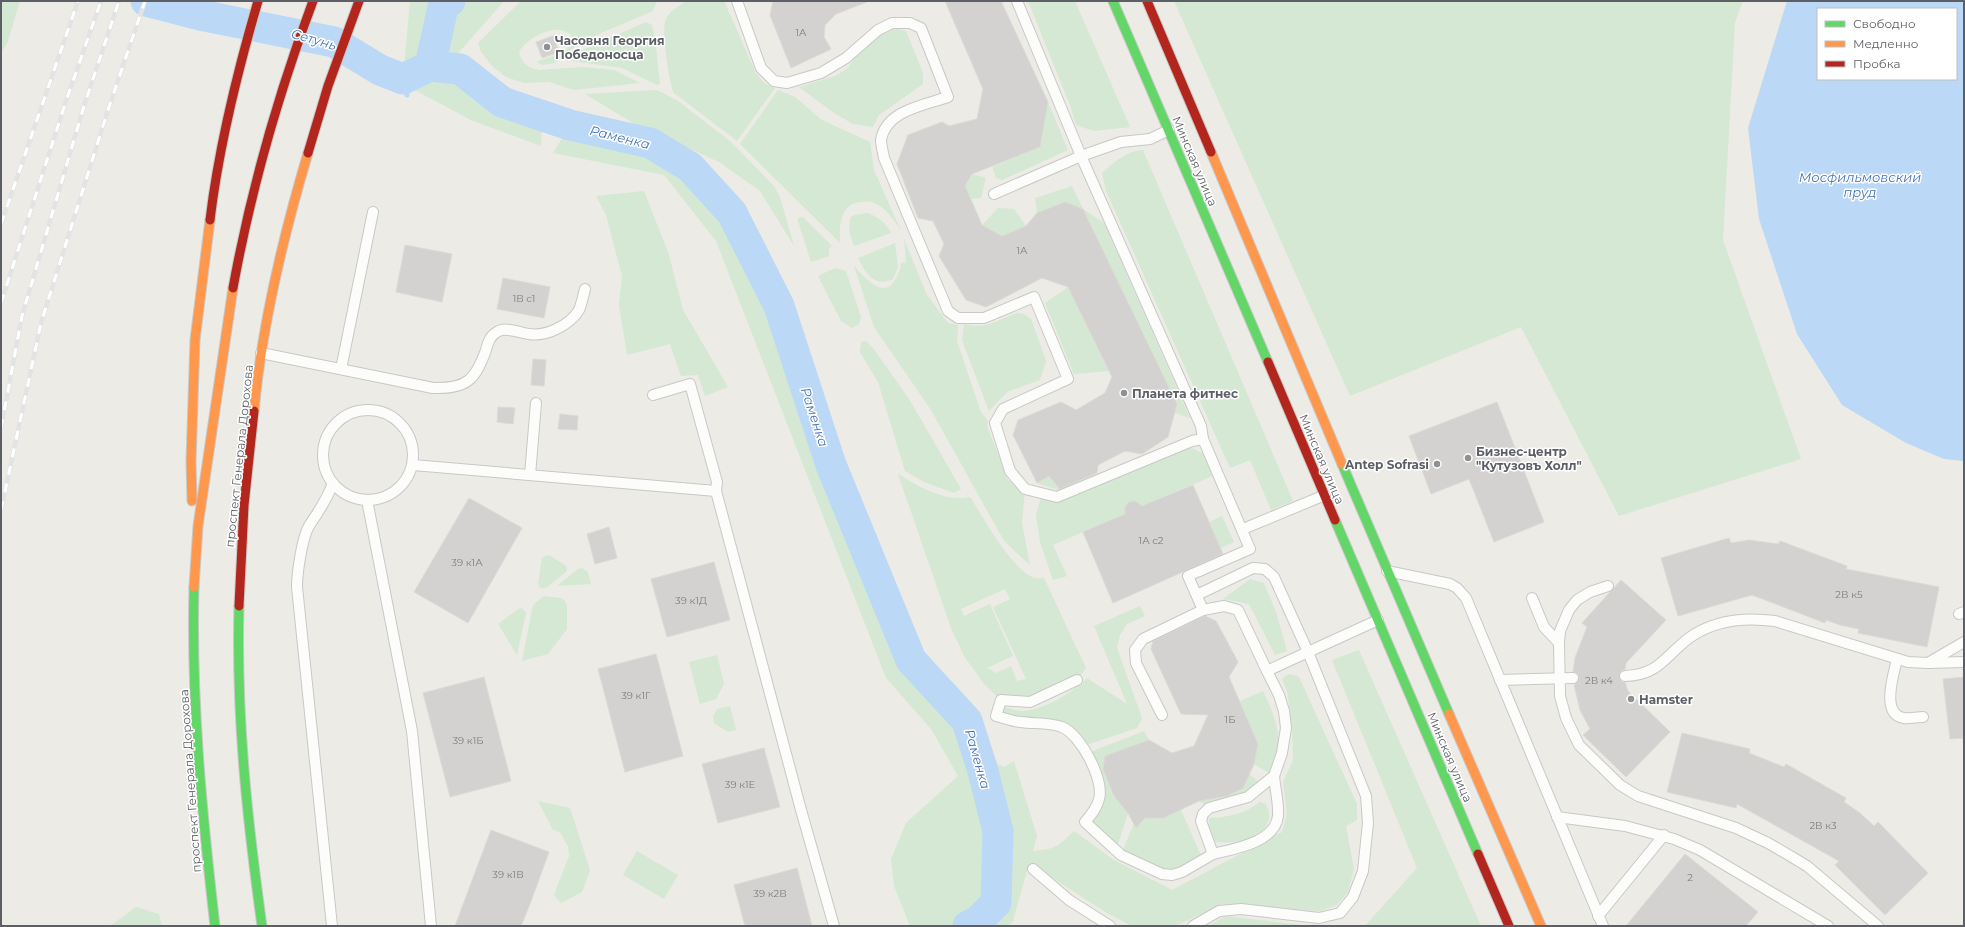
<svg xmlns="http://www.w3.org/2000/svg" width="1965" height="927" font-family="Montserrat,sans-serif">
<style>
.green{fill:#d5e8d3;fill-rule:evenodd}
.water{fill:#bbd8f6;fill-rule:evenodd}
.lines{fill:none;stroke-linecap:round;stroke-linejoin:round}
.stream{stroke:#bbd8f6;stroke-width:5}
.river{stroke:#bbd8f6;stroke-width:31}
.building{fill:#d3d2d0;stroke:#dcdad6}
.lane-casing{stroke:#c8c8c7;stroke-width:12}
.fast-casing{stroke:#c8c8c7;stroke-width:11}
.slow-casing{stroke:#c8c8c7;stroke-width:11}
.jam-casing{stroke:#c8c8c7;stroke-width:11}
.lane{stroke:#fcfcfb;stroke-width:10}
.fast{stroke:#63d668;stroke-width:9}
.slow{stroke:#ff974d;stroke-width:9}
.jam{stroke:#b3261e;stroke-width:9}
.rail-casing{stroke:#e3e3e3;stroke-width:4.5}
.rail{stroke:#fff;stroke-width:3;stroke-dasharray:9;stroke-linecap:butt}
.poi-dot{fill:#8e9092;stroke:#fff;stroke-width:1.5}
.labels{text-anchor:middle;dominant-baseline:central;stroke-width:3;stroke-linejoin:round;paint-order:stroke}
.number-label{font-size:10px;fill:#7b7d81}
.poi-label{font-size:12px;font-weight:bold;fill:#5c5f65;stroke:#fff;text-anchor:start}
.street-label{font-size:12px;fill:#5c5f65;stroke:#fff}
.water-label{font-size:13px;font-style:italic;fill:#4674b7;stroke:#fff}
</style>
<rect width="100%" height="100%" fill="#ecebe6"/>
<g class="green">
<path d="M1,1H20L7,44L1,52Z"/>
<path d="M410,1H504L453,59L543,105L541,146L473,121L405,85L403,79Z"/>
<path d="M521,1H657L653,11L580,42L555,63L543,65L536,62L558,54L569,47L572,37C561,19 524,38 519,53C522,64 529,68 539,70L583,67L614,70L640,83L574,90L549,82L524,83L506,77L493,67L481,52L478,43Z"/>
<path d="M686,1H724L756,73L764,83L775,88L737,141L674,93C669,85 662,32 665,22C667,12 678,7 686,1Z"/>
<path d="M1028,1H1075L1130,127L1094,131L1076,125L1070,105Z"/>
<path d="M1174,1H1743L1735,23L1723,240L1801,459L1619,516L1521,327L1350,396Z"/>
<path d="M646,22L652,25L655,38L660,84L657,85L622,68L572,61L580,51Z"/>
<path d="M889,29H899L906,31L923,73V84L879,115L873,127L853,124L834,113L799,87L835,76L847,69L857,55Z"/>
<path d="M657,90L678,101L730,141L774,186L780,197L794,246L760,191L719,162L633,123L585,94Z"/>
<path d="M778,90L795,97L822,120L870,142L874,170L901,231C894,220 885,206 872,202C868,201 863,202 859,202C840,205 839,228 840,243L740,144Z"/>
<path d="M1048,102L1068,150L1002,180L996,178L992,167L1040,147Z"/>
<path d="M570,125L650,143L690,167L732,213L779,306L831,465L911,660L967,721L978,755L1004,767L1014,761L1037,836L1033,851C1055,849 1058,847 1074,831L1114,860L1172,890L1282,832L1287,814L1283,782L1293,760L1292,726L1287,691L1282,679C1288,673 1291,673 1299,677L1357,804V820L1346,826L1354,869L1348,892L1337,905L1320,911L1222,904L1175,926H1132L1107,913L1029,863L1013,921L1009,926H910L894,886L891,859L906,823L958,776L931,729L886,678L716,241L664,175L553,153Z"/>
<path d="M1143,150L1293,501L1271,510L1250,460L1230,468L1106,191L1102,173C1114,162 1126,151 1143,150Z"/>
<path d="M973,174L986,178L981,198L971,199L965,186Z"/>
<path d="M1072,186L1083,209L1104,223L1190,418L1175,413L1177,404L1083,209L1065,202L1037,213L1035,198Z"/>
<path d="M644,191L669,255L683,310L728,387L705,396L698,375L681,376L670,344L627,355L619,305L622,276L606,215L596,196Z"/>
<path d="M998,208L1014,209L1026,226L1002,236L982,225Z"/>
<path d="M868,213C878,217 886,223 891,233L854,246L849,231L850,218L854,215Z"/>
<path d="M803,217L832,246L829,248V256L811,262L798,221V218Z"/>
<path d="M904,239L927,295L948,323L958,325L957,341L981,412L988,421L987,426L1008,480L1025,489L1022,523L1030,565L1004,541L931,410L874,327L854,266C875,290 892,302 902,262L906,263Z"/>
<path d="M895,243L898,267L893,279C874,288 866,273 858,258Z"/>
<path d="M835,268L846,271L861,317L859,324L852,328L841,321L818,276Z"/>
<path d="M1068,287L1109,371L1074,374L1045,303Z"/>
<path d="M1017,313L1024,314L1031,319L1043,352L1046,361L1040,380L1007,392L989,411L962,340L964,324C987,330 996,320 1017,313Z"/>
<path d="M866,341L873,348L909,399L961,489L954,493L924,482L905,471L878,382L860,352L861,342Z"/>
<path d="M1190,447L1206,455L1215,475L1142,506L1135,501L1129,502L1125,507V514L1053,545L1067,576L1053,580L1040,542L1036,515L1041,497Z"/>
<path d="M898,474C918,486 947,503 970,497C984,518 1011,570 1035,578C1038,579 1042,578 1044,578L1086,668L1077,680L1030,702L1001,700L984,684L964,656L951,628ZM1005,589L1010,599L993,607L1026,679L1017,681L1011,666L996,673L987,668L1013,656L990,604L964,616L961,609Z"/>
<path d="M1049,476L1062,491L1037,483Z"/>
<path d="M1222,516L1234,542L1220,548L1209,522Z"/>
<path d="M549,555L566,566L567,571L546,588H540L538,583L542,558L545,556Z"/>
<path d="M582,568L588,572L591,584L557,586L578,569Z"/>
<path d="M1250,579L1264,583L1276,612L1287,651L1275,655L1249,604L1223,599Z"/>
<path d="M544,596L560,598L564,600L567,605V629L548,654L522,661L533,605Z"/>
<path d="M1140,606L1145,616L1127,624L1120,635L1117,648L1142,718L1137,728L1089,744L1081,743L1064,727L996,716L999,705C1006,707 1017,712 1024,711C1045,709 1072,693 1087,678L1127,704L1094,626Z"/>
<path d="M522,608L526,613L517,655L498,624L518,609Z"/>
<path d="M1359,650L1481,926H1365L1417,868L1332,660Z"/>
<path d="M717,655L724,684L716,699L700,704L689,662Z"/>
<path d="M1263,691C1277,720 1285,743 1274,776L1254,764L1258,744L1240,701Z"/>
<path d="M730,706L736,730L728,732L714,723L713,717L717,709Z"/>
<path d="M1144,731L1149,740L1105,756C1102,779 1114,796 1128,813L1116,850L1085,822L1100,798L1091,762L1093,751Z"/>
<path d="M1249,774L1263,785L1248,797L1209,808L1199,801Z"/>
<path d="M538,801L570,808L590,870L582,892L561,903L554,895L569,856L568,847L560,832L553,830Z"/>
<path d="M1260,802L1266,804C1268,809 1270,814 1269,819C1264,840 1232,844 1216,842L1209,832V818C1226,818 1246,813 1260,802Z"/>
<path d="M1181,810L1203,860L1172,875L1121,855L1134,823L1140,824L1145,818Z"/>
<path d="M637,851L678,875L664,899L623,875Z"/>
<path d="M136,907L159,914L162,926H110Z"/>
<path d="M1225,916L1312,926H1209Z"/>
</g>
<path class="water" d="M1787,1H1964V461L1944,459L1906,443L1842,405L1797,334L1759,219L1748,128ZM1818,9H1956V79H1818Z"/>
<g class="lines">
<path class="stream" d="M403,79L407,95"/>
<g class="river">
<path d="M146,1L200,15L334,42L380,70L403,79L430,66L443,7L450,1"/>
<path d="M430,66L460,69L502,102L570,125L650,143L690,167L732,213L779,306L831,465L911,660L967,721L983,771L998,831L996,903L978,921L968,926"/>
</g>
</g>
<g class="building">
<path d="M773,1H867V2L836,14L825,25L824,37L831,49L791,68L770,15Z"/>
<path d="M945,1H1001L1048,102L1040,147L972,174L965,186L982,225L1002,236L1026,226L1037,213L1065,202L1083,209L1177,404L1168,437L1142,454L1125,451L1098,465L1097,473L1060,489L1049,476L1037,483L1013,435L1018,420L1061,402L1076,410L1105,393L1112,377L1068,287L1042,278L986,307L966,300L939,256L944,244L933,221L918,218L897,164L908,135L942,122L949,126L977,119L983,89Z"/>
<path d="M553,36L559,52L542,58L536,42Z"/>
<path d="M405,245L452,254L442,302L396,292Z"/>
<path d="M503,278L550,287L544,318L497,309Z"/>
<path d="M533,359L546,360L544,386L531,385Z"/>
<path d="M1497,402L1544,522L1494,542L1469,479L1431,494L1409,436Z"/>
<path d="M498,407L515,408L513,424L497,422Z"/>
<path d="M560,414L578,416L577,430L558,429Z"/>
<path d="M1193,485L1223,554L1113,603L1083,532L1125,514V507L1129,502L1135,501L1142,506Z"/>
<path d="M469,498L522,528L468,623L414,592Z"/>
<path d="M609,527L617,558L595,564L587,534Z"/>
<path d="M1729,538L1731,543L1749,540L1778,544L1780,541L1847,566L1846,569L1939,587L1927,647L1858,633L1859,629L1840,625L1826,620L1825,623L1752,595L1678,616L1661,558Z"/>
<path d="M714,562L730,620L667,637L651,579Z"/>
<path d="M1621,580L1666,620L1626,663L1625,669L1621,671L1619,677L1622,682H1625L1628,691L1670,732L1626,777L1583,735L1590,729L1580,710L1574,685L1578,681L1579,678L1578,674L1573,672L1575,658L1587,627L1582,623Z"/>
<path d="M1205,616L1216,621L1238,662L1229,677L1258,744L1254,764L1243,788L1227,796L1199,801L1163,818H1145L1136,828L1128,813L1114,796L1103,769L1105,756L1149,740L1172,753L1194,746L1208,715L1181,714L1151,649L1153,641Z"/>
<path d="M656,654L683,756L625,772L598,669Z"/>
<path d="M484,677L511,781L450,797L423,693Z"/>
<path d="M1964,677V738L1950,739L1943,679Z"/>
<path d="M1682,733L1750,749L1749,753L1784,767L1786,764L1846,798L1844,802L1860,813L1874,826L1878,822L1928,873L1885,915L1835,865L1839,861L1737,804L1736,808L1667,792Z"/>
<path d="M764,748L780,807L718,823L702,764Z"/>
<path d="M491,830L549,852L530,904L521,926H455Z"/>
<path d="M1685,854L1758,912L1746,926H1626Z"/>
<path d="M797,868L812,926H745L734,885Z"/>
</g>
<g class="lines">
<g class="lane-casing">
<g id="lane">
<path d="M737,1L761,68L774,81L787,83L821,73L846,58L878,30L892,23H910L921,28L948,97C925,105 886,110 881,140C881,145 883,152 884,158L948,311L958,318H984L1034,297L1068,379L1003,409L995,423L1010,471L1025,489L1057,497L1192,441L1203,439L1201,426L1081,156L1017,1"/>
<path d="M994,194L1081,156L1121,142L1150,139L1169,130"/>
<path d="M261,353L433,388C467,389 475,380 486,350C488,342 490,336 497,332C505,326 520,333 529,334C546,337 570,325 579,310C582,303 583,296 585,289"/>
<path d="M341,369L373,212"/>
<path d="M653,395L690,384L717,482L716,491L801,810L834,926"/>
<circle cx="368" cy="455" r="45"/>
<path d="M1203,439L1250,549L1188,576L1203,610"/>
<path d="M413,465L716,491"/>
<path d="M530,475L536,403"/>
<path d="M367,500L412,731L431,926"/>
<path d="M1243,529L1325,495"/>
<path d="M1387,571L1450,584L1457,588L1466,598L1603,926"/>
<path d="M1608,586L1590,592L1577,600L1569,610L1560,631L1559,643L1560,696L1566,718L1579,745L1620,785L1638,796L1736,828L1768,843L1792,857L1807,866L1878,926"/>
<path d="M1532,598L1544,627L1559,643"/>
<path d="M1959,614L1964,612"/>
<path d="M1897,659C1894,673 1880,715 1904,718C1909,719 1917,717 1923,717"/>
<path d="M1928,663L1964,642"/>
<path d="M1625,676C1659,675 1664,657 1689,638C1715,619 1745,617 1775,621L1908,662L1928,663L1964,662"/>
<path d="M1077,680L1030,702L1001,700L996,716C1004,718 1012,721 1020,722C1034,724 1049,722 1062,727C1080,734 1105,780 1099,799C1097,808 1091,815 1085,822L1121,855L1162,874L1172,875L1182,872L1213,854L1201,821L1203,814L1209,808L1248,797L1274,776L1282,753L1286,728L1284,711L1279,695L1267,671L1308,652L1274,577L1265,569L1253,568L1197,595"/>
<path d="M1500,680L1573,678"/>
<path d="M1162,715L1136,663L1135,650L1143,639L1203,610L1224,606L1238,610L1267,671"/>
<path d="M1557,817L1625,826L1674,839L1700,850L1828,926"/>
<path d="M1213,854C1233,849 1275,843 1278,816C1279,803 1275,789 1274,776"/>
<path d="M1033,869L1069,900L1110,926"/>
<path d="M1598,916L1664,835"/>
<path d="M332,926L297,587C297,573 302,538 309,526C319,510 326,502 333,483"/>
<path d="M1193,926L1219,911L1241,909L1319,918L1340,913L1353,897L1363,871L1368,823L1366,796L1308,652L1378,620"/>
</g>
</g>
<g class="fast-casing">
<g id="fast">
<path d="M1113,1L1268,362"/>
<path d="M1342,464L1449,714"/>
<path d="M1335,520L1478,854"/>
<path d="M194,587C191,701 202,813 215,926"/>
<path d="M239,606C236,715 247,818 262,926"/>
</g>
</g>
<g class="slow-casing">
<g id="slow">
<path d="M1211,152L1342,464"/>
<path d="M254,411C262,324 283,237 308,153"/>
<path d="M192,501L191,461L195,340L210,220"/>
<path d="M194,587L198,526L233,288"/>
<path d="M1449,714L1541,926"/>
</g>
</g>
<g class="jam-casing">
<g id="jam">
<path d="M1147,1L1211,152"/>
<path d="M308,153L328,86L359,1"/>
<path d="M210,220C219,145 237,73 258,1"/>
<path d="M233,288C251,189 278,95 313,1"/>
<path d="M1268,362L1335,520"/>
<path d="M239,606L244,505L254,411"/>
<path d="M1478,854L1509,926"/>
</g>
</g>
<use href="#lane" class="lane"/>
<use href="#fast" class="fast"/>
<use href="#slow" class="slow"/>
<use href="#jam" class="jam"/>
<g class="rail-casing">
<g id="rail">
<path d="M1,224L78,1"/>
<path d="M1,303L66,101L101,1"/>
<path d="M1,428L22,316L84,106L119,1"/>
<path d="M1,510L41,323L108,110L145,1"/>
</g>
</g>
<use href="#rail" class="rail"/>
</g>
<g class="poi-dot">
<circle cx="547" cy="47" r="4"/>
<circle cx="1124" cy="393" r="4"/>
<circle cx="1468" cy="458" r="4"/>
<circle cx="1437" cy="464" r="4"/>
<circle cx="1631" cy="699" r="4"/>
</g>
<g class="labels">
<g class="number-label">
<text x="801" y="32">1А</text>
<text x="1022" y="250">1А</text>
<text x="524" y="298">1В с1</text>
<text x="1151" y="540">1А с2</text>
<text x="467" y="562">39 к1А</text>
<text x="1849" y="594">2В к5</text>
<text x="691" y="600">39 к1Д</text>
<text x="1599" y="680">2В к4</text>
<text x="636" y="695">39 к1Г</text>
<text x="1230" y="719">1Б</text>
<text x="468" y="740">39 к1Б</text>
<text x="740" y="784">39 к1Е</text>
<text x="1823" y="825">2В к3</text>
<text x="508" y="874">39 к1В</text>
<text x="1690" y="877">2</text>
<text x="770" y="893">39 к2В</text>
</g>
<g class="poi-label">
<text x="555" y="40">Часовня Георгия<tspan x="555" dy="14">Победоносца</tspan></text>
<text x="1132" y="393">Планета фитнес</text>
<text x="1476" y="451">Бизнес-центр<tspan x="1476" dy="14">"Кутузовъ Холл"</tspan></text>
<text x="1429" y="464" text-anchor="end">Antep Sofrasi</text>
<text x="1639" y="699">Hamster</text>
</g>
<g class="street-label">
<text transform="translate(1195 161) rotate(67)">Минская улица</text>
<text transform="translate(239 456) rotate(-84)">проспект Генерала Дорохова</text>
<text transform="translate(1322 459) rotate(67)">Минская улица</text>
<text transform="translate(1450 757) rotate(67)">Минская улица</text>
<text transform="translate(190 781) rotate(-94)">проспект Генерала Дорохова</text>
</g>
<g class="water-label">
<text transform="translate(314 39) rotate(16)">Сетунь</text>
<text transform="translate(620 137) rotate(14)">Раменка</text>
<text x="1860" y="177">Мосфильмовский<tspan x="1860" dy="15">пруд</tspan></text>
<text transform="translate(815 417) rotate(72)">Раменка</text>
<text transform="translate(978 759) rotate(74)">Раменка</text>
</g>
</g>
<rect width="1965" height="927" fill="none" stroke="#5c5f65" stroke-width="4"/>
<rect x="1817" y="8" width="140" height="72" fill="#ffffff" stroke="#bebfc1"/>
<rect x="1825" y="21" width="20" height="6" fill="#63d668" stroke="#bebfc1"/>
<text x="1853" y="28" font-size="12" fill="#5c5f65">Свободно</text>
<rect x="1825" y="41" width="20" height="6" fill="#ff974d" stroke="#bebfc1"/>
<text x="1853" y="48" font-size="12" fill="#5c5f65">Медленно</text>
<rect x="1825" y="61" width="20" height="6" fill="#b3261e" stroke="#bebfc1"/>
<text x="1853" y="68" font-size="12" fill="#5c5f65">Пробка</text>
</svg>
